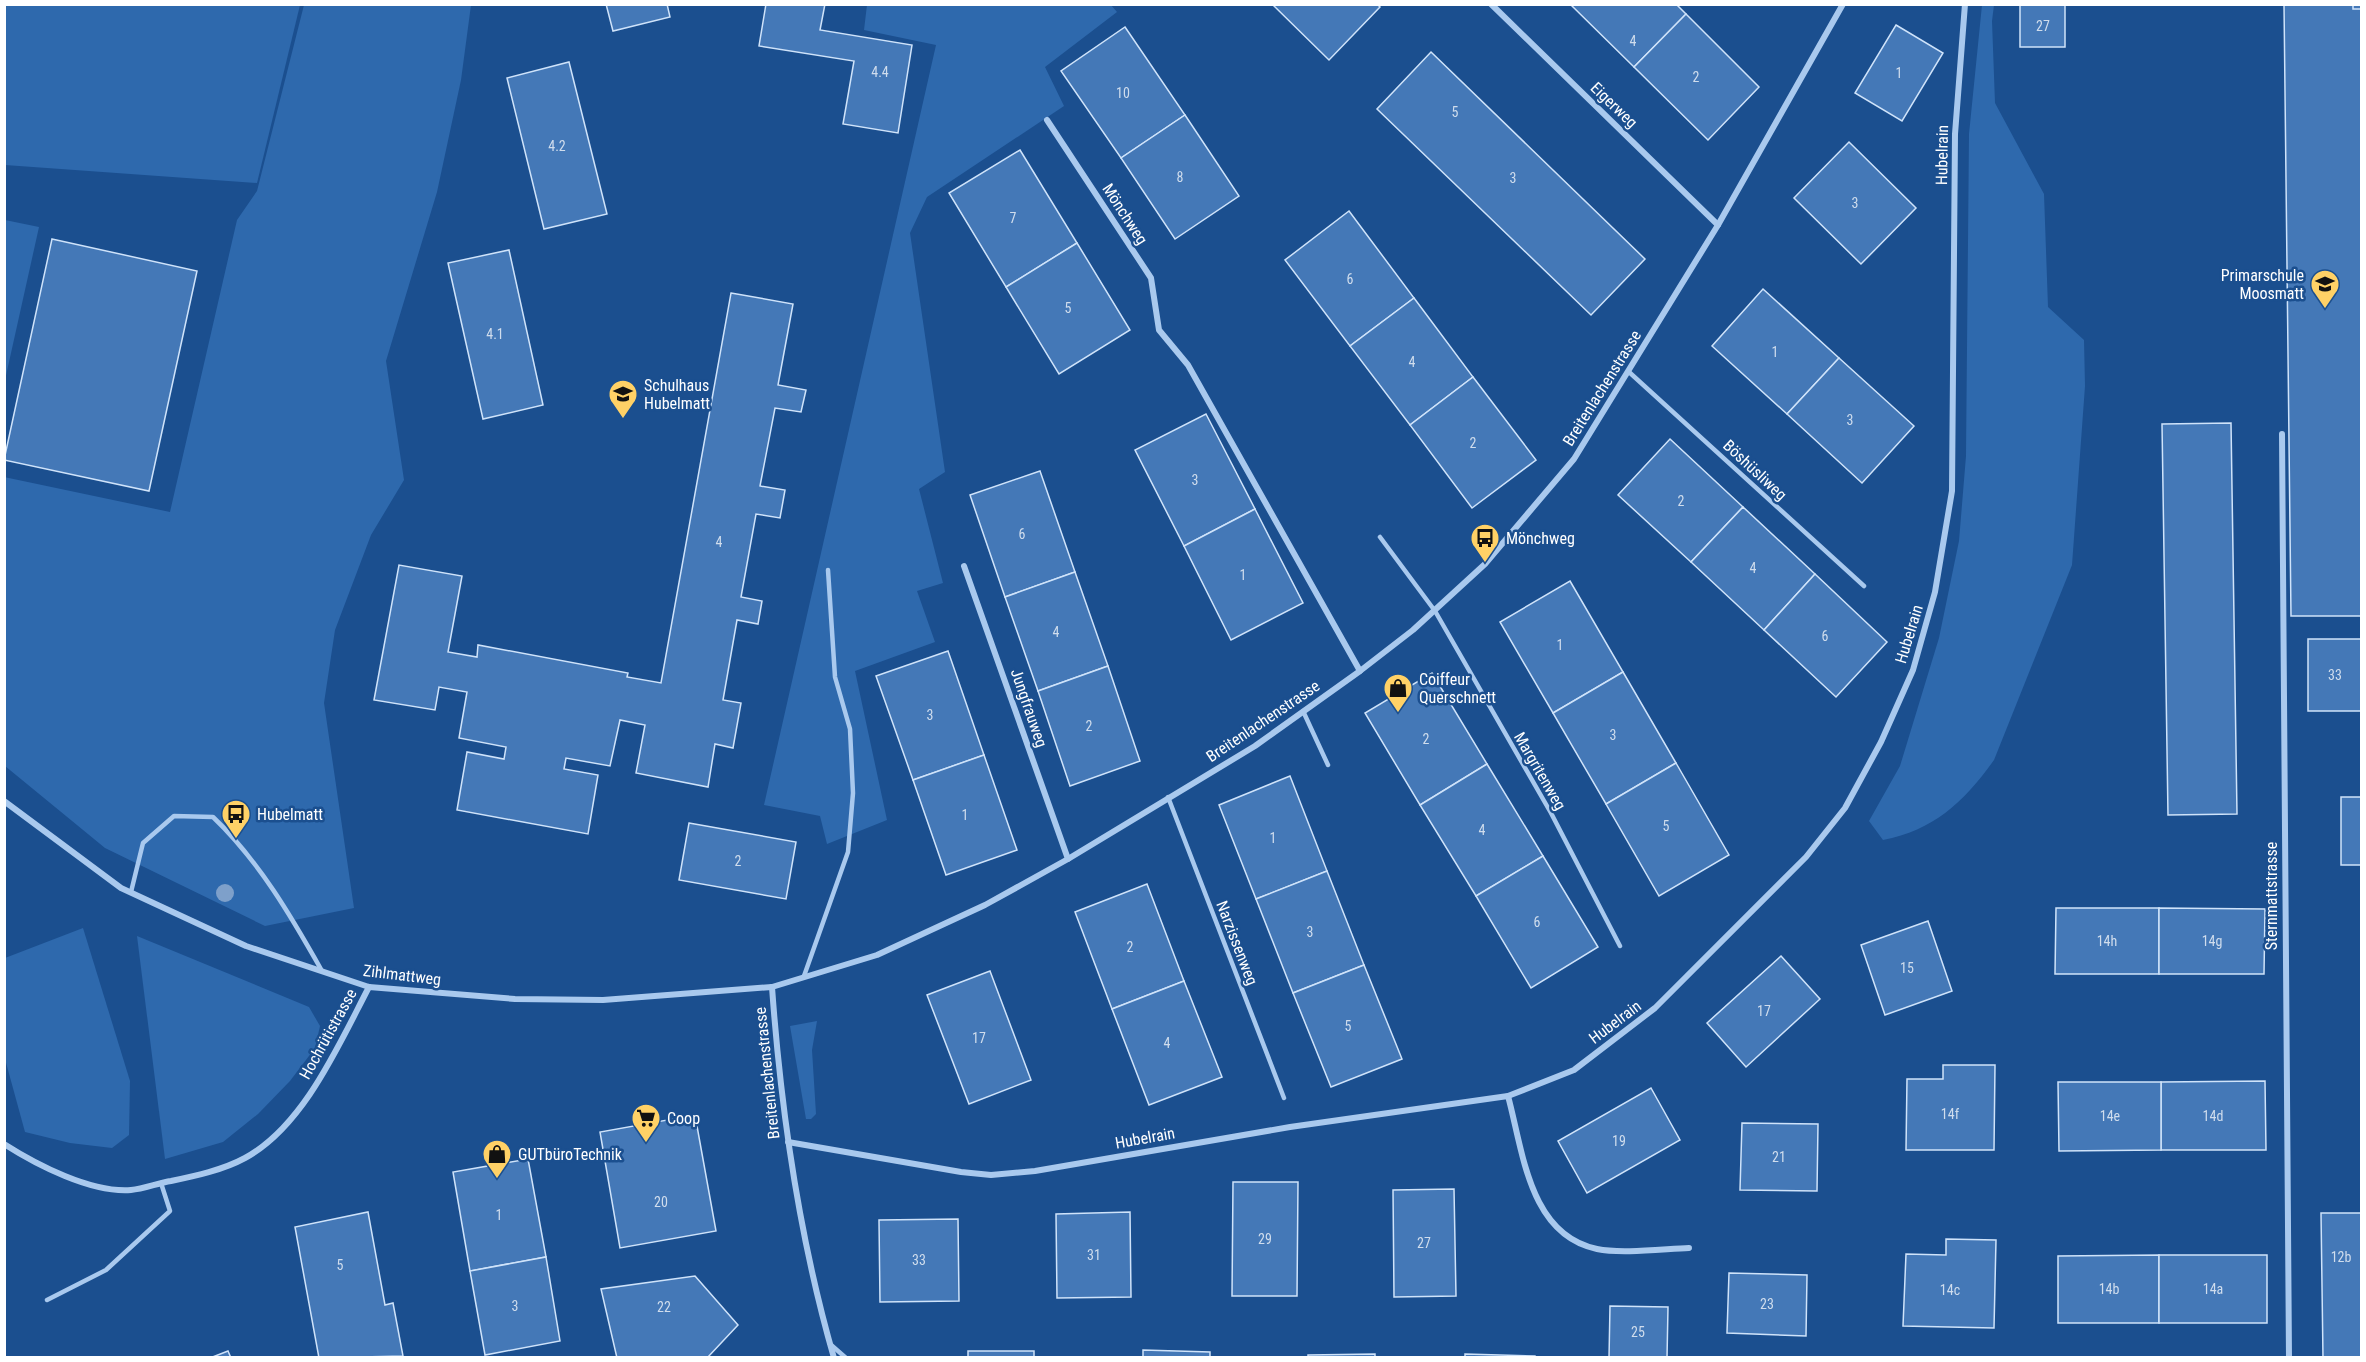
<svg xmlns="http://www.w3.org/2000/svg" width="2366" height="1362" font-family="'Roboto Condensed',sans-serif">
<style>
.green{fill:#2e69ad}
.building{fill:#4478b7;stroke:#cfe3fa;stroke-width:1.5}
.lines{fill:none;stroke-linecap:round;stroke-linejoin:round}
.lane{stroke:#a9c9ee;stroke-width:4.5}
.street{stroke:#a9c9ee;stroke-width:6}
.tree{fill:#7ea0ca}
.labels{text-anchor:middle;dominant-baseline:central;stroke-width:5;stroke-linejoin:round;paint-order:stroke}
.number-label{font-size:14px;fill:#d0dded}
.street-label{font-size:16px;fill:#fff;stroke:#1b4f8f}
.poi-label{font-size:16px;fill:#fff;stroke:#1b4f8f;text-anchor:start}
</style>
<rect width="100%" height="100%" fill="#1b4f8f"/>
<g class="green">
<path d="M4,5H300L257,183L5,165Z"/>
<path d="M304,5H471L461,80L437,192L386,361L404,480L371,535L335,630L324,703L354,908L265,926L105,848L5,766L4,477L170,512L237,220L257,191Z"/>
<path d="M867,5H1111L1117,12L1045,67L1064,106L927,197L910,233L945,472L919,489L943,583L917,591L935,642L855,671L887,820L827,844L820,816L764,805L936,45L864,30Z"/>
<path d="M1982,5H1994L1992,21L1995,103L2044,194L2048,307L2084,340L2085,386L2072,565L1994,760C1964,802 1934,830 1883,840L1869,821L1900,766L1939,638L1959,541L1966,456L1969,134Z"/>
<path d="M5,220L39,227L5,380L4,220Z"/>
<path d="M83,928L130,1081L129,1135L112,1148L70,1143L25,1132L5,1059V958Z"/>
<path d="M137,936L309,1007L320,1026L315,1048L290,1081L258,1114L223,1142L165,1159Z"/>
<path d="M817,1021L812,1050L816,1114L811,1119H806L790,1026Z"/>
</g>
<g class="building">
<path d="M606,4H667L670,17L613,31Z"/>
<path d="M766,4H825L820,30L912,45L898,133L843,124L854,61L759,46Z"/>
<path d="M1272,4H1377L1380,7L1329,60Z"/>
<path d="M1570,4H1676L1686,14L1634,67Z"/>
<rect x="2020" y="4" width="45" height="43"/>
<path d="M2284,4H2362V616H2291Z"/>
<rect x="2353" y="4" width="9" height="5"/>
<path d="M1686,14L1759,87L1708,140L1634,67Z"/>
<path d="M1896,25L1943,53L1902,121L1855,93Z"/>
<path d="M1125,27L1185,115L1121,158L1061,71Z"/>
<path d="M1431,52L1645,259L1591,315L1377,109Z"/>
<path d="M569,62L607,214L544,229L507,78Z"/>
<path d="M1185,115L1239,196L1175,239L1121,158Z"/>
<path d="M1849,142L1916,208L1861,264L1794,198Z"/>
<path d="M1020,150L1077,243L1006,287L949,193Z"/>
<path d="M1349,211L1414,298L1350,346L1285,260Z"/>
<path d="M52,239L197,271L149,491L4,460Z"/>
<path d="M1077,243L1130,330L1059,374L1006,287Z"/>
<path d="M509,250L543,405L483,419L448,263Z"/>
<path d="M1763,289L1839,358L1787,414L1712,346Z"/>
<path d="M731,293L793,304L778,385L806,390L801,412L775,408L760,486L785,490L780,518L756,514L741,597L762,601L758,624L737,620L723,700L741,703L733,748L715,744L708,787L636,773L645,725L620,720L610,766L566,758L564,769L598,775L588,834L457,810L467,752L504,759L506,747L459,738L467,692L439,687L435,710L374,700L399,565L462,576L448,652L477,657L478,645L628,673L627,677L661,683Z"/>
<path d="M1414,298L1473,377L1410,425L1350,346Z"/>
<path d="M1839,358L1914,426L1862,483L1787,414Z"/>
<path d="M1473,377L1536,460L1472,508L1410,425Z"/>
<path d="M1206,414L1255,509L1184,546L1135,450Z"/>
<path d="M2231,423L2237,814L2168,815L2162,424Z"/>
<path d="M1670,439L1743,507L1691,562L1618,495Z"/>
<path d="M1040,471L1075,572L1005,597L970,495Z"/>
<path d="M1743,507L1815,574L1764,630L1691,562Z"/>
<path d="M1255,509L1303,603L1231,640L1184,546Z"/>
<path d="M1075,572L1108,666L1038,691L1005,597Z"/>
<path d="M1815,574L1887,642L1836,697L1764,630Z"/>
<path d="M1570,581L1623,672L1553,713L1500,622Z"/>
<rect x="2308" y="639" width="54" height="72"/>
<path d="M948,651L984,755L913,780L876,676Z"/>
<path d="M1108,666L1140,761L1070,786L1038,691Z"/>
<path d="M1623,672L1676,763L1606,804L1553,713Z"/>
<path d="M1432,673L1487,764L1420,805L1365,713Z"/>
<path d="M984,755L1017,850L946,875L913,780Z"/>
<path d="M1676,763L1729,855L1659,896L1606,804Z"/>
<path d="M1487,764L1543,856L1476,896L1420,805Z"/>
<path d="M1290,776L1327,871L1256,899L1219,805Z"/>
<rect x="2341" y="797" width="21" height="68"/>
<path d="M689,823L796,842L786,899L679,880Z"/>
<path d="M1543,856L1598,947L1531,988L1476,896Z"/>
<path d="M1327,871L1364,965L1293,993L1256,899Z"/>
<path d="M1147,884L1184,981L1112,1009L1075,912Z"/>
<path d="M2056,908H2159V974H2055Z"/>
<path d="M2159,908L2265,909L2264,974H2159Z"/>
<path d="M1928,921L1952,991L1885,1015L1861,945Z"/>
<path d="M1781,956L1820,999L1746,1067L1707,1023Z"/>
<path d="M1364,965L1402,1059L1331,1087L1293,993Z"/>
<path d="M990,971L1031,1080L969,1104L927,995Z"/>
<path d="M1184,981L1222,1077L1149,1105L1112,1009Z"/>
<path d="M1943,1065H1995L1994,1150H1906L1907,1079H1943Z"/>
<path d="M2265,1081L2266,1150H2161V1082Z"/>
<path d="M2058,1082H2161V1150L2059,1151Z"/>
<path d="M1651,1088L1680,1140L1587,1193L1558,1141Z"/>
<path d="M695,1115L716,1231L620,1248L600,1132Z"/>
<path d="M1742,1123L1818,1124L1817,1191L1740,1190Z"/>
<path d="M528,1159L546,1257L470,1271L453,1172Z"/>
<path d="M1233,1182H1298L1297,1296H1232Z"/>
<path d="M1454,1189L1456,1296L1394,1297L1393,1190Z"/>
<path d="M368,1212L385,1305L393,1303L403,1356L319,1358L295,1227Z"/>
<path d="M1130,1212L1131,1297L1057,1298L1056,1214Z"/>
<path d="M2321,1213H2362V1358H2323Z"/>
<path d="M958,1219L959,1301L880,1302L879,1220Z"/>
<path d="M1946,1239L1996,1240L1994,1328L1903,1326L1906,1254L1946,1255Z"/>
<path d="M2159,1255V1323H2058V1256Z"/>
<rect x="2159" y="1255" width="108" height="68"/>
<path d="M546,1257L560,1341L485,1355L470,1271Z"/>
<path d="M1729,1273L1807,1275L1806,1336L1727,1333Z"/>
<path d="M695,1276L738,1325L707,1358H617L601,1289Z"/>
<path d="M1610,1306L1668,1307L1667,1358H1609Z"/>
<path d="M1143,1350L1210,1352V1358H1143Z"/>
<path d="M228,1351L231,1358H210Z"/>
<rect x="968" y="1351" width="66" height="7"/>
<path d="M1375,1354V1358H1308V1355Z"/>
<path d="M1465,1354L1535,1356V1358H1465Z"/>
</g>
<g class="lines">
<g class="lane">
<path d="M1629,372L1864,586"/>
<path d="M1380,537L1435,611L1551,813L1620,946"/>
<path d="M1303,711L1328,765"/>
<path d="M1168,797L1284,1098"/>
<path d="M131,892L143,843L174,816L213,817C259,861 291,916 322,971"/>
<path d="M804,976L848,852L853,793L850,729L835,677L828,570"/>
<path d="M47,1300L106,1270L170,1211L161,1183"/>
<path d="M830,1344L846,1358"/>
</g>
<g class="street">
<path d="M1491,4L1718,225"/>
<path d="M1047,120L1151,278L1159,330L1188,365L1360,671"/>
<path d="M2282,434L2289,1358"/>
<path d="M964,566L1068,859"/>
<path d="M4,801L121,888L246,946L369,987L515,999L603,1000L772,987L877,955L985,905L1068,859L1255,746L1360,671L1413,630L1485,564L1574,459L1718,225L1843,4"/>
<path d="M772,987C781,1112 799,1237 834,1358"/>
<path d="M1508,1096C1523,1151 1529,1235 1597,1249C1621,1254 1663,1249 1689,1248"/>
<path d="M788,1142L961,1172L991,1175L1035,1171L1290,1127L1508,1096L1574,1070L1655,1008L1806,857L1845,808L1881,742L1913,670L1935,592L1952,491L1955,134L1965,4"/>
<path d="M4,1144C37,1165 91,1193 131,1190C144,1189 158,1183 171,1181C195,1176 223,1170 245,1158C304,1126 339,1044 369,987"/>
</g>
</g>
<circle class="tree" cx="225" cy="893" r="9"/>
<defs>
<g id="school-pin" transform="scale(1.5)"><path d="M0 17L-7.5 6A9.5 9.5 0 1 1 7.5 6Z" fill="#ffd166" stroke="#1b4f8f"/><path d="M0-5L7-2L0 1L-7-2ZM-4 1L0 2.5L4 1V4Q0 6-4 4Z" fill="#111"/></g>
<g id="bus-pin" transform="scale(1.5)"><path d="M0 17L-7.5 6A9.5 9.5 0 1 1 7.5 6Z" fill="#ffd166" stroke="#1b4f8f"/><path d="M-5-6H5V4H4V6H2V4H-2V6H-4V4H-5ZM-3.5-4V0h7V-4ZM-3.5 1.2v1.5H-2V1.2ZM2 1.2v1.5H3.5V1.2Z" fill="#111"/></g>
<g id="shop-pin" transform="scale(1.5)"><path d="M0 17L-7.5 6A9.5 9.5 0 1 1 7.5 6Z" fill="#ffd166" stroke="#1b4f8f"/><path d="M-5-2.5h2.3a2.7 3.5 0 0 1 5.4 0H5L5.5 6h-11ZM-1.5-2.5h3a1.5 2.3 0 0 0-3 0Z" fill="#111"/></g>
<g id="supermarket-pin" transform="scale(1.5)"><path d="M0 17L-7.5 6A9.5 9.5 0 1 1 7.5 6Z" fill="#ffd166" stroke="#1b4f8f"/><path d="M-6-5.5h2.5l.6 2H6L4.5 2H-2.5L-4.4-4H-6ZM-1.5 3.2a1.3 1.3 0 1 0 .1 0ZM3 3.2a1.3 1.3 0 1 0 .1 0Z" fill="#111"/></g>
</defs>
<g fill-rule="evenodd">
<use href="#school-pin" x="2325" y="284"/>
<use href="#school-pin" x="623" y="394"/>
<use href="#bus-pin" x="1485" y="538"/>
<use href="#shop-pin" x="1398" y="688"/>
<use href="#bus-pin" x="236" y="814"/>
<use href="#supermarket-pin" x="646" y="1118"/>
<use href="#shop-pin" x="497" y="1154"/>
</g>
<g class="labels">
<g class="number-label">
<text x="2043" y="26">27</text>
<text x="1633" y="41">4</text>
<text x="880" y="72">4.4</text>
<text x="1899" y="73">1</text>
<text x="1696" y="77">2</text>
<text x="1123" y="93">10</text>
<text x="1455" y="112">5</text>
<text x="557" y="146">4.2</text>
<text x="1180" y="177">8</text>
<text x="1513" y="178">3</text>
<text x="1855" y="203">3</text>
<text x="1013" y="218">7</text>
<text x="1350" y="279">6</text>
<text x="1068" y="308">5</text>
<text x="495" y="334">4.1</text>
<text x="1775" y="352">1</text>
<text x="1412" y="362">4</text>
<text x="1850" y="420">3</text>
<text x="1473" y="443">2</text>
<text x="1195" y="480">3</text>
<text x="1681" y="501">2</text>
<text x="1022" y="534">6</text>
<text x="719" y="542">4</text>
<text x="1753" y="568">4</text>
<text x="1243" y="575">1</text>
<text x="1056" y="632">4</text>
<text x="1825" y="636">6</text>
<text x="1560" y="645">1</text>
<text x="2335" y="675">33</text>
<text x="930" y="715">3</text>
<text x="1089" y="726">2</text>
<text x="1613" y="735">3</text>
<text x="1426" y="739">2</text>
<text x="965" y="815">1</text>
<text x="1666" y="826">5</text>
<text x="1482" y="830">4</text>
<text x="1273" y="838">1</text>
<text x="738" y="861">2</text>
<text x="1537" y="922">6</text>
<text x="1310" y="932">3</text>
<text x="2107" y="941">14h</text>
<text x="2212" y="941">14g</text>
<text x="1130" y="947">2</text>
<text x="1907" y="968">15</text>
<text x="1764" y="1011">17</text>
<text x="1348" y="1026">5</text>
<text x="979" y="1038">17</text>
<text x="1167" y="1043">4</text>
<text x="1950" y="1114">14f</text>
<text x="2110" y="1116">14e</text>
<text x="2213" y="1116">14d</text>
<text x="1619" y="1141">19</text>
<text x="1779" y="1157">21</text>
<text x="661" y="1202">20</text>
<text x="499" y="1215">1</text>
<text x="1265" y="1239">29</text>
<text x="1424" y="1243">27</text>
<text x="1094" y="1255">31</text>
<text x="2341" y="1257">12b</text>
<text x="919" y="1260">33</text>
<text x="340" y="1265">5</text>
<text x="2109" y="1289">14b</text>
<text x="2213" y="1289">14a</text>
<text x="1950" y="1290">14c</text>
<text x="1767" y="1304">23</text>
<text x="515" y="1306">3</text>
<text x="664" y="1307">22</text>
<text x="1638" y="1332">25</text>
</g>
<g class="street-label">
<text transform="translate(1614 105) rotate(44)">Eigerweg</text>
<text transform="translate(1942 155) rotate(-89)">Hubelrain</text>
<text transform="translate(1125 214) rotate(57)">Mönchweg</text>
<text transform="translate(1602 388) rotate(-58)">Breitenlachenstrasse</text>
<text transform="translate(1755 470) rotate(43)">Böshüsliweg</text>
<text transform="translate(1909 634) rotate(-73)">Hubelrain</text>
<text transform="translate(1029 708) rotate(71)">Jungfrauweg</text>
<text transform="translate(1263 721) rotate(-34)">Breitenlachenstrasse</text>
<text transform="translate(1540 771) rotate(60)">Margritenweg</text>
<text transform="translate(2271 896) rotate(-90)">Sternmattstrasse</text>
<text transform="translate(1237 943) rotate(69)">Narzissenweg</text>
<text transform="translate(402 975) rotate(7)">Zihlmattweg</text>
<text transform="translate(1615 1022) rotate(-37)">Hubelrain</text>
<text transform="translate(328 1034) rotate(-61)">Hochrütistrasse</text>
<text transform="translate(767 1073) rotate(-96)">Breitenlachenstrasse</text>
<text transform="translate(1145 1138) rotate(-10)">Hubelrain</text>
</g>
<g class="poi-label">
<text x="2304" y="275" text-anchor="end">Primarschule<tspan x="2304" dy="18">Moosmatt</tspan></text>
<text x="644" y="385">Schulhaus<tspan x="644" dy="18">Hubelmatt</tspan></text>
<text x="1506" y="538">Mönchweg</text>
<text x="1419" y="679">Coiffeur<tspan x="1419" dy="18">Querschnett</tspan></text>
<text x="257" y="814">Hubelmatt</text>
<text x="667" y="1118">Coop</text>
<text x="518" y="1154">GUTbüroTechnik</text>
</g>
</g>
<rect width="2366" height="1362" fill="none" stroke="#ffffff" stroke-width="12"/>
</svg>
